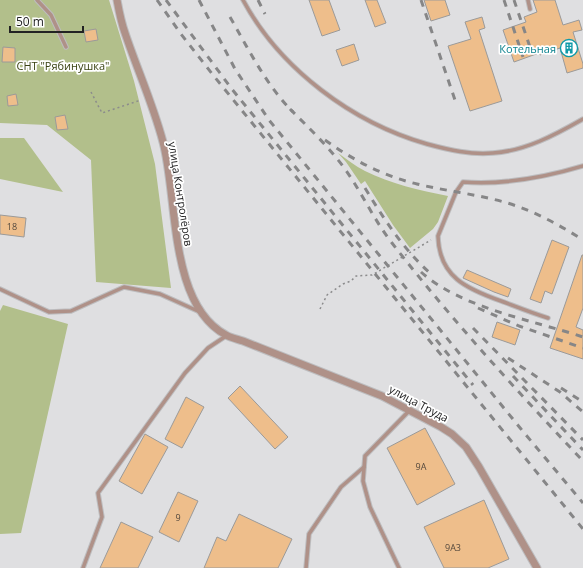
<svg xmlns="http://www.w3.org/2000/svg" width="583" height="568" font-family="'Open Sans',sans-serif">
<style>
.green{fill:#b2bf8b}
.building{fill:#eebe8b;stroke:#9b9a99}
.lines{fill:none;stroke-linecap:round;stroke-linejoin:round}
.lane-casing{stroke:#bdbdbf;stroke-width:5.5}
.street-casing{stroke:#bdbdbf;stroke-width:9}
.path{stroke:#8b8b8c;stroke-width:1.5;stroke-dasharray:2 3;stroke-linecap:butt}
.lane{stroke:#af9188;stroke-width:3.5}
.street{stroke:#af9188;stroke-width:7}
.rail{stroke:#868687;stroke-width:3;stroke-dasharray:7 7;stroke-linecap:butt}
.labels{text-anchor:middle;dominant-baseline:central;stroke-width:3.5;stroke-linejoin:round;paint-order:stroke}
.number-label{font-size:9px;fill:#55493d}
.culture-label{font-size:11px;fill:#0d838f;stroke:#fff;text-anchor:end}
.park-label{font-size:11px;fill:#3a4313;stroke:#fff}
.street-label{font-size:11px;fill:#222223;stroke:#fff}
</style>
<rect width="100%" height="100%" fill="#dfdfe1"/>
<g class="green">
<path d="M0,0H109L134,81L155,164L171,288L96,282L91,160L47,125L0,123Z"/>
<path d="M0,138H24L63,192L0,179Z"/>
<path d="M338,153C347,159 355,166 365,171C391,184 419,190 448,196L438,222L433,229L410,248L393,225L365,181L361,184L346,162Z"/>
<path d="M3,305L68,324L21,533L0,534V311Z"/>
</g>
<g class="building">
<path d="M309,0H329L340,30L322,36Z"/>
<path d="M365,0H377L386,23L375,27Z"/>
<path d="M424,0H445L450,15L431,21Z"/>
<path d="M533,0H555L563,25L579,20L582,30L573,32L583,64V68L567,73L560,48L540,55L539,53L514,62L503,30L526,22L524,17L537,12Z"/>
<path d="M482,17L485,28L479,30L502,101L470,111L448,46L471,39L465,22Z"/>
<path d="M96,29L98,40L86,42L84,31Z"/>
<path d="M354,44L359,60L342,66L336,50Z"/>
<path d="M3,47L15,48V62H2Z"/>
<path d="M16,94L18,105L8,106L7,96Z"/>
<path d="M65,115L68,129L57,130L55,117Z"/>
<path d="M0,215L26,218L24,237L0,234Z"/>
<path d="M552,240L569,247L552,294L545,291L541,303L530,299Z"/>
<path d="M582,255H583V308L576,327L583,330V359L550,348Z"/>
<path d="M467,270L511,289L508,297L494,292L463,278Z"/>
<path d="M497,322L520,330L515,345L492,337Z"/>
<path d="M240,386L288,437L275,449L228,398Z"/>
<path d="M186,397L204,407L182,448L165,439Z"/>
<path d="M425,428L455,484L417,505L387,448Z"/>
<path d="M145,434L168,447L142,494L119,481Z"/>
<path d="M178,492L198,501L179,542L159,532Z"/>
<path d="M484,500L509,559L488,568H444L424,527Z"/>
<path d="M239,514L292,539L278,568H204L217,537L226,541Z"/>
<path d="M121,522L153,537L138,568H100Z"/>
</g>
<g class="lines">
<g class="lane-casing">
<g id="lane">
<path d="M37,0L51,15L66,47"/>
<path d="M243,0C280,69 353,123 427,144C449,150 471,155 493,153C525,151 555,135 583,119"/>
<path d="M528,0L530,9"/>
<path d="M0,289L49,312L71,311L124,287L160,294L200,312"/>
<path d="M548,318C532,313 517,307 501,301C467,289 439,277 438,236L456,192L463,182C504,185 543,178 583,166"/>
<path d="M83,568L102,517L98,493L185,373L208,348L226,336"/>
<path d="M306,568L309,534L341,487L364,467"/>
<path d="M399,568L370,507L363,481L365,456L409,411"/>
</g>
</g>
<g class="street-casing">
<path id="street" d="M117,0C119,11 121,22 125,33C137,69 153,104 163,142C178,197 168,304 226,335C231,338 237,339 243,341L382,396L441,427L452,434L466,447L479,467L537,568"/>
</g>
<g class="path">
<path d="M91,92L102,113L141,100"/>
<path d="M320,309L327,295L343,284L351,281L356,276L372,275L431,240"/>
</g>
<use href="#lane" class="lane"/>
<use href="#street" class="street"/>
<g class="rail">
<path d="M157,0L181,34L213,75L583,529"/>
<path d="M166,0L231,88L473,385"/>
<path d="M199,0L235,69L269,120L521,429L583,503"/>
<path d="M258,0L265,14"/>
<path d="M421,0L455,100"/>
<path d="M504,0L523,57"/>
<path d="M514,0L532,53"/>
<path d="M230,17C249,50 266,85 293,112"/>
<path d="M290,109C309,128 329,147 345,169C362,193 374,220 392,243C451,319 517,391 583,461"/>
<path d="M325,140C353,160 383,176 417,184C446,191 475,194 504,202C532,210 558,224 583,240"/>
<path d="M365,188C384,219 403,249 431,274"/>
<path d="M421,272C461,308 532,320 583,337"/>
<path d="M478,308L519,326L583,348"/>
<path d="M473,328L583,440"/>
<path d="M508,358L560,392L583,412"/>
<path d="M513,376L583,450"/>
<path d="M561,388L583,402"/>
</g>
</g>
<defs>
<g id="building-ring" transform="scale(0.9)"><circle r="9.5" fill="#fff" stroke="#0f9aa8" stroke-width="1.5"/><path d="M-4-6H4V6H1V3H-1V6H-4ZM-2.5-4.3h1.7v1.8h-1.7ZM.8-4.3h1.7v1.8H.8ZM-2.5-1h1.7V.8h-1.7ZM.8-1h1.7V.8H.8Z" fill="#0f9aa8"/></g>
</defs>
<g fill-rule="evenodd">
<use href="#building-ring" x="569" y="48"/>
</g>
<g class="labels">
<g class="number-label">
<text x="12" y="226">18</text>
<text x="421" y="466">9А</text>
<text x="178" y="517">9</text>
<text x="453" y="547">9А3</text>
</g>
<g class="culture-label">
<text x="556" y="48">Котельная</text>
</g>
<g class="park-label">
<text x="63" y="65">СНТ "Рябинушка"</text>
</g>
<g class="street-label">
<text transform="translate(181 194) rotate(81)">улица Контролёров</text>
<text transform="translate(419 403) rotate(28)">улица Труда</text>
</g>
</g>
<path d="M10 26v6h73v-6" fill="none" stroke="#222223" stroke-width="2"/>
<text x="16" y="26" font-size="12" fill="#222223" stroke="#ffffff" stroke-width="3" paint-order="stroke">50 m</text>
</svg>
